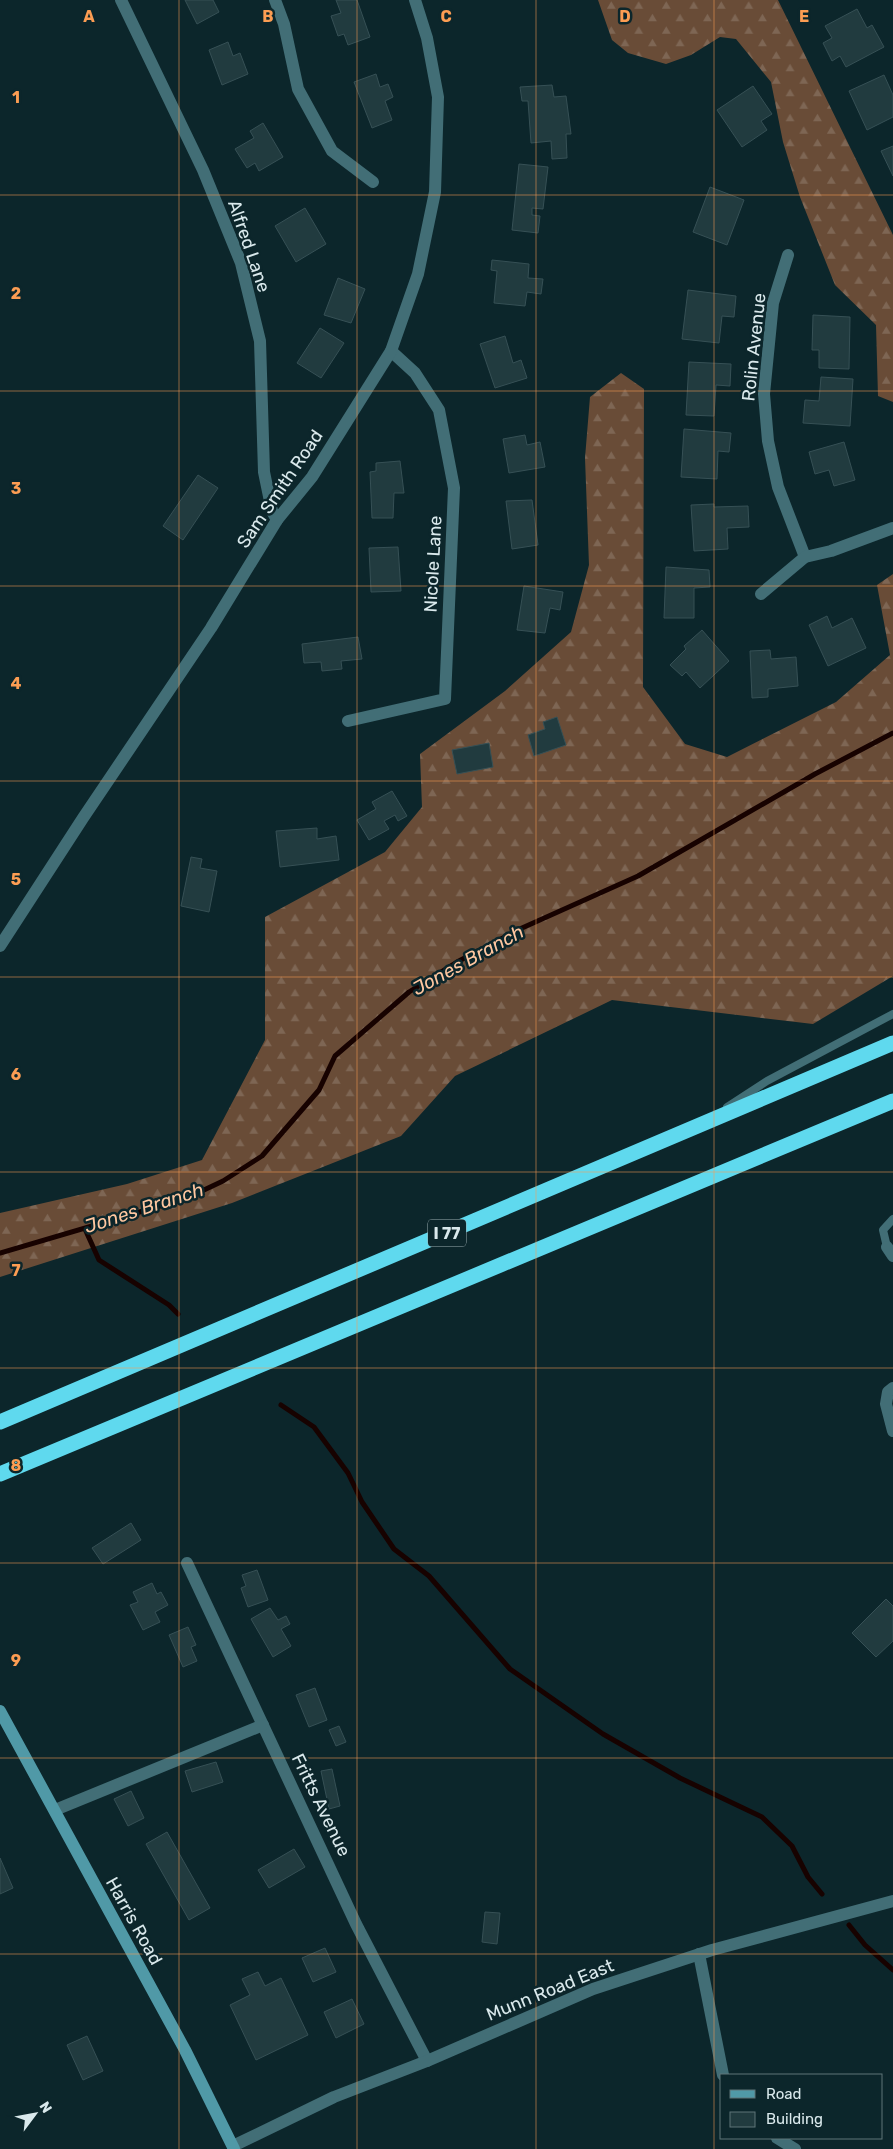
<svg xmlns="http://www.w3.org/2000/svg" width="893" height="2149" font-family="Rubik,sans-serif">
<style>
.forest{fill:url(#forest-firs)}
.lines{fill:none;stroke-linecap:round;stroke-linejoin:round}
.stream{stroke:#170200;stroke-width:5}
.building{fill:#213b3f;stroke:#365055}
.lane{stroke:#426e76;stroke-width:8}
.street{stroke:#426e76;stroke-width:12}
.secondary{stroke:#5099a7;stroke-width:12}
.highway{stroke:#5fd9ee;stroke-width:15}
.grid{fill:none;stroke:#fc9d53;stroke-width:1;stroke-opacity:0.55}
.labels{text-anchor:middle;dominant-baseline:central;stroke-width:5;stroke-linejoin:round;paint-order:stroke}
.shield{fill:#0c262b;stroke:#9caeb2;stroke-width:1}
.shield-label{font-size:16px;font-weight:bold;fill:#dae9ec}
.street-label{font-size:18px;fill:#dae9ec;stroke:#0c262b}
.water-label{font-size:19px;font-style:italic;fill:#ffc7a0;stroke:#0c262b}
.grid-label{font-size:16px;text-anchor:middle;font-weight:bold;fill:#fc9d53;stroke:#0c262b;stroke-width:5;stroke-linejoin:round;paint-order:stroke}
</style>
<defs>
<pattern id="forest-firs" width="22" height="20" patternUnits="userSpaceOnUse" patternTransform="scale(1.25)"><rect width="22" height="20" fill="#694c37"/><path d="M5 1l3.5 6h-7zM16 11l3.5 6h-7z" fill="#7e6654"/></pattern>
</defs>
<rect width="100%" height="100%" fill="#0c262b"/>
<g class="forest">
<path d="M598,0H778L893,235V402L878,396L876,325L835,285L800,197L783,142L771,82L736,39L720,37L691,55L666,64L628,53L612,40Z"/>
<path d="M621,373L644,389L643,687L685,744L727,757L836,702L890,655L877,585L893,574V976L813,1024L612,1000L455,1076L401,1136L232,1203L0,1277V1213L127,1184L202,1160L265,1040V917L385,852L422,807L420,754L505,691L571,632L589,565L585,458L590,397Z"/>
</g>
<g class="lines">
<g class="stream">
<path d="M85,1229L99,1260L169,1305L178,1314"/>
<path d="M0,1253L187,1198L223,1181L262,1156L319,1090L335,1056L409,992L457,962L522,928L638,876L815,774L893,733"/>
<path d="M281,1405L314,1427L348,1473L362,1502L394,1549L429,1576L510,1669L603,1734L680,1778L762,1817L792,1846L808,1877L822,1894"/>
<path d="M849,1925L865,1945L893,1970"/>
</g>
</g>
<g class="building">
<path d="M185,0H213L219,12L197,24Z"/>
<path d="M336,0H357L370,37L348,45L344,34L338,36L331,16L341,13Z"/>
<path d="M857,9L867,28L872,25L884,47L846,67L840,56L832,61L823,43L832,38L825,26Z"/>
<path d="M228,42L233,56L240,53L248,74L222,85L209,50Z"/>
<path d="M376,74L380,87L388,84L393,97L385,101L392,120L372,128L354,82Z"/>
<path d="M884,75L893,95V117L867,130L849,91Z"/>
<path d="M552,85L554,97L566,96L571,134H566L567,158L552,159L551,141L531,143L528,101H522L520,87Z"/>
<path d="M753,86L772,114L761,121L767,130L742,147L717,110Z"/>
<path d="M263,123L283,157L259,171L255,163L247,168L235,149L254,138L250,131Z"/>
<path d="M893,146V176L881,151Z"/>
<path d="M519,164L548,167L543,209L532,208V215L540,216L538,233L512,230Z"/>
<path d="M710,187L744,200L727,245L693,232Z"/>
<path d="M305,208L326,244L296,262L275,226Z"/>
<path d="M492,260L529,264L528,278L543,279L541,294L527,292L525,306L494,303L497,271L491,270Z"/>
<path d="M338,278L365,289L351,323L324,315Z"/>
<path d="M688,290L736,296L734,317L722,316L719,343L682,339Z"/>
<path d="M813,315L850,317L849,369L819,368V350H812Z"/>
<path d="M320,328L344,343L321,378L297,363Z"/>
<path d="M505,336L513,363L521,360L527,378L495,388L480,344Z"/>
<path d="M689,362L731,364L730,386L716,385L714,416L686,415Z"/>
<path d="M821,377L853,379L850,426L803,423L805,400L819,401Z"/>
<path d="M684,429L731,433L729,452L718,451L717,479L681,477Z"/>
<path d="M525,435L527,445L540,442L545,467L509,473L503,439Z"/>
<path d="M844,442L855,480L834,486L829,470L815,474L809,452Z"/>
<path d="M400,461L404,493H394L393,518H372L370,472L376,471V463Z"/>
<path d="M198,475L218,488L183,540L163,526Z"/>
<path d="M532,500L538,545L512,549L506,501Z"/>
<path d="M714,504V507L748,506L749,527L727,528L728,549L694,551L691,505Z"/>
<path d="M398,547L401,591L371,592L369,548Z"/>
<path d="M666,567L709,570L710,587L694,588V618H664Z"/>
<path d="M524,586L563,592L560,610L550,608L545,633L517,630Z"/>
<path d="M827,616L832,628L852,618L866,648L828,666L809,625Z"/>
<path d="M702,630L729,661L700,688L686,672L682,676L670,665L686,649L684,646Z"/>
<path d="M358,637L362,659L341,661L342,669L322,671L321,662L304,663L302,644Z"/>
<path d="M770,650L771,659L796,657L798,686L768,689V697L752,698L750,651Z"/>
<path d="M557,717L566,745L534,756L528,735L545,729L543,722Z"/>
<path d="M489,743L493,767L457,774L452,750Z"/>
<path d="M392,791L407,816L398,821L395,815L384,821L389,829L369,840L357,820L376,809L372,802Z"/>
<path d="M317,828V839L336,836L339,860L280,867L276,831Z"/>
<path d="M191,857L202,859L200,868L217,871L209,912L181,906Z"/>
<path d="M131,1523L141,1540L103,1564L92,1548Z"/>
<path d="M257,1570L268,1600L248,1607L241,1588L246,1586L242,1575Z"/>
<path d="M152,1583L157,1594L161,1592L168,1605L155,1612L160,1622L143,1630L130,1605L138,1602L133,1592Z"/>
<path d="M886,1599L893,1606V1641L876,1657L852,1633Z"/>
<path d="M270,1608L278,1620L286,1616L290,1624L281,1629L291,1646L273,1657L251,1619Z"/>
<path d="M188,1627L196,1645L191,1647L197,1661L183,1667L169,1635Z"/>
<path d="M315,1688L327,1720L309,1727L296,1695Z"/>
<path d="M339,1726L346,1742L336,1746L329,1730Z"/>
<path d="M216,1762L223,1782L192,1792L185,1771Z"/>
<path d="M332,1769L340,1806L329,1809L321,1771Z"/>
<path d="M131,1791L144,1818L128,1826L114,1799Z"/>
<path d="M167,1832L210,1908L189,1920L146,1844Z"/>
<path d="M294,1849L305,1867L269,1888L258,1870Z"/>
<path d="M0,1858L13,1888L0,1894Z"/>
<path d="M485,1912L500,1913L497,1944L482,1942Z"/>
<path d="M325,1948L336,1972L313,1982L302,1958Z"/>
<path d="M258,1972L265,1986L281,1978L308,2035L256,2060L230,2005L250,1995L242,1979Z"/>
<path d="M352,1999L364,2024L336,2038L324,2012Z"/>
<path d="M87,2036L103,2071L83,2080L67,2045Z"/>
</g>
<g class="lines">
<g class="lane">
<path d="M727,1107L767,1081L893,1014"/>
<path d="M887,1247L883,1230L893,1219"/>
</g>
<g class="street">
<path d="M121,0L203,170L241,263L260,341L264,472L272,511L277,520"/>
<path d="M275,0L284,24L298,89L332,151L373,182"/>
<path d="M788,255L773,303L764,394L768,441L778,487L805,557"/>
<path d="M761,594L805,557L831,551L893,528"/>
<path d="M348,721L445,699L454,488L439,410L415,373L391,351"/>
<path d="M0,946L83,818L211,628L277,520L312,477L391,351L418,274L435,192L438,97L427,38L415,0"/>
<path d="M887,1247L893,1256"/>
<path d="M893,1388L888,1392L886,1404L893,1431"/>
<path d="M187,1563L356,1924L427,2061"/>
<path d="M55,1810L263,1725"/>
<path d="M699,1954L723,2075"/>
<path d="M777,2138L795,2149"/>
<path d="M233,2146L334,2097L427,2061L593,1989L712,1950L893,1901"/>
</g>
<path class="secondary" d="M0,1711L185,2050L234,2149"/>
<g class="highway">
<path d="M0,1422L893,1043"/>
<path d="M0,1474L893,1101"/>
</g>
</g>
<path class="grid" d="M179,0V2149M357,0V2149M536,0V2149M714,0V2149M0,195H893M0,391H893M0,586H893M0,781H893M0,977H893M0,1172H893M0,1368H893M0,1563H893M0,1758H893M0,1954H893"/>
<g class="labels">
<rect class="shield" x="428" y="1219.5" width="38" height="27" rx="4"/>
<g class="shield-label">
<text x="447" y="1233">I 77</text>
</g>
<g class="street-label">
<text transform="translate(249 246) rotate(71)">Alfred Lane</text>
<text transform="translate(754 347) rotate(-84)">Rolin Avenue</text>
<text transform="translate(280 489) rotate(-56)">Sam Smith Road</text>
<text transform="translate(433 564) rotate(-87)">Nicole Lane</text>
<text transform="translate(321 1805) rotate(64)">Fritts Avenue</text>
<text transform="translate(134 1921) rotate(61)">Harris Road</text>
<text transform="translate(550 1990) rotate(-22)">Munn Road East</text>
</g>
<g class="water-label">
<text transform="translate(468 960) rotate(-29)">Jones Branch</text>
<text transform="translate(144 1208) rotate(-18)">Jones Branch</text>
</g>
</g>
<g class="grid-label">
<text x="89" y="22">A</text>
<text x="268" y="22">B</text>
<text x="446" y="22">C</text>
<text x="625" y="22">D</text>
<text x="804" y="22">E</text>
<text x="16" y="103">1</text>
<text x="16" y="299">2</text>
<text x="16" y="494">3</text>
<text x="16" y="689">4</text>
<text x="16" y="885">5</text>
<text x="16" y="1080">6</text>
<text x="16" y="1276">7</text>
<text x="16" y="1471">8</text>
<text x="16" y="1666">9</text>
</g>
<rect x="720" y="2074" width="162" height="65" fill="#0c262b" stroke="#5e7478"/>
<rect x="730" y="2090" width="25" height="8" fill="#5099a7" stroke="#5e7478"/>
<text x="766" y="2099" font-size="15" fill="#dae9ec">Road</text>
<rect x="730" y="2112" width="25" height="15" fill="#213b3f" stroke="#5e7478"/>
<text x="766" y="2124" font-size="15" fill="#dae9ec">Building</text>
<g transform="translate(35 2114) rotate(58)" stroke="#0c262b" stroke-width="4" paint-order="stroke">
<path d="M0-4L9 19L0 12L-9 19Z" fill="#dae9ec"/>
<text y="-8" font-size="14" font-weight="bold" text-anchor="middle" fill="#dae9ec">N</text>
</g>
</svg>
